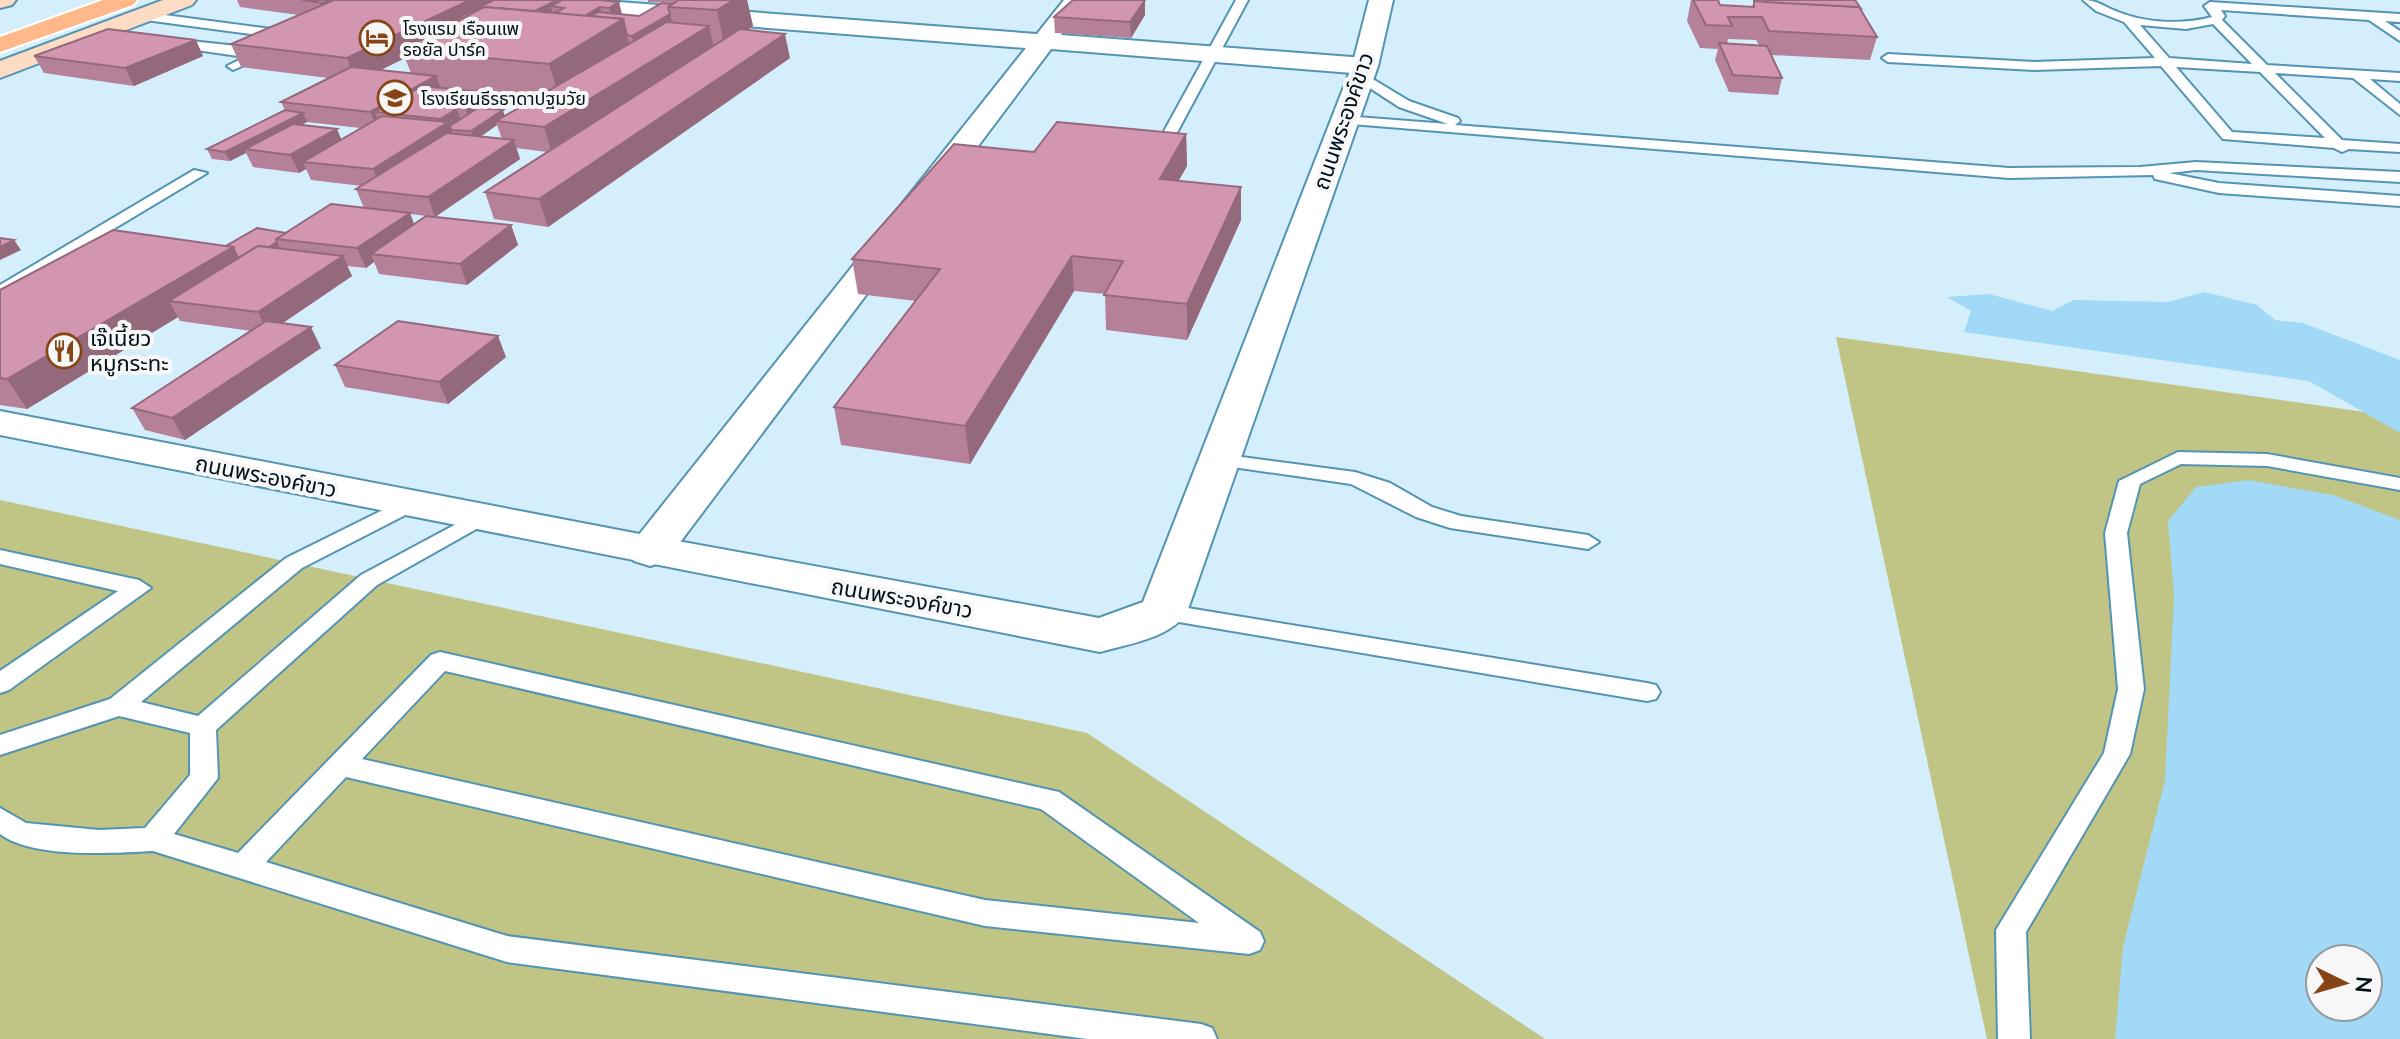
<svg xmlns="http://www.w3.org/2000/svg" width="2400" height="1039" font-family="Mulish,'Noto Sans Thai',sans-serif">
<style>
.green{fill:#c0c484;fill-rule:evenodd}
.water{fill:#a1d9f6;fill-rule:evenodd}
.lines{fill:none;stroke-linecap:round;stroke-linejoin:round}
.service-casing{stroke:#5494b3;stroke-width:4}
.minor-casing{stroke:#5494b3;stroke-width:4}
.tertiary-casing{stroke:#5494b3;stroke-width:4}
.secondary-casing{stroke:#5494b3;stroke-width:4}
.primary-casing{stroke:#fff;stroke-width:4}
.service{fill:#fff;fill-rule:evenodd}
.minor{fill:#fff;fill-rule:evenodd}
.tertiary{fill:#fff;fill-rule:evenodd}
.secondary{fill:#fedcc4;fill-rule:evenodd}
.primary{fill:#feb88a;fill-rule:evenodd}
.wall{fill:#b58198;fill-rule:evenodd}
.shaded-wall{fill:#94697c}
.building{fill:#d396b1;stroke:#94697c;stroke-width:2}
.labels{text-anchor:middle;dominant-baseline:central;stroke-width:8;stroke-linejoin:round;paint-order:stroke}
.far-poi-label{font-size:18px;fill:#000f1a;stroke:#f7f7f7;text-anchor:start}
.street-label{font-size:22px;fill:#000f1a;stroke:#f7f7f7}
.poi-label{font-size:22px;fill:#000f1a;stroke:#f7f7f7;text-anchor:start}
</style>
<rect width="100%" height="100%" fill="#d5eefc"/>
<g class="green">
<path d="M1836,337L2400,417V1039H1987ZM2320,959H2368V1007H2320Z"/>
<path d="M0,500L1087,733L1545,1039H0Z"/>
</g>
<g class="water">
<path d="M2204,292L2257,305L2275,320L2303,323L2400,360V433L2309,381L1964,332L1971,311L1947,297L1989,294L2052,311L2074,300L2168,302Z"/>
<path d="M2248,480L2333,495L2400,520V1039H2115L2123,947L2165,780L2174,596L2168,521L2196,487ZM2320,959H2368V1007H2320Z"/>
</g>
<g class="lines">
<g class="service-casing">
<g id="service">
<path d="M1236,0H1248L1165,155L1153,158L1151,155Z"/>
<path d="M2083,0C2098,0 2104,7 2118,12C2146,23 2182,25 2212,17L2204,6L2210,2L2400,14V22L2385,21L2400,31V41L2369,20L2221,10L2225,16L2222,20L2267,65L2400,73V81L2370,79L2400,104V115L2353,78L2275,73L2342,140L2400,144V152L2349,149L2342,152L2334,148L2223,139L2161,66L2034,70L1888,62L1882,58L1888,54L2034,62L2155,58L2124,22L2096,11ZM2213,24L2252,64L2169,58L2140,25L2186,29ZM2176,67L2260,72L2325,138L2232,132Z"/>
<path d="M142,12L287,31L293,35L287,39L138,19V13Z"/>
<path d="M172,39L266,49L272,53L233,70L227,66L245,57L168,46L166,43Z"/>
<path d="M1361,72L1409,101L1458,118L1460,121L1455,125L2009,168L2140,167L2196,162L2400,172V182L2196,170L2169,173L2219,183L2400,196V206L2219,193L2155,179L2153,175L2009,178L1339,123V117L1344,116L1448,124L1399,107L1356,79V73Z"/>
<path d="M194,170L207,173L0,297V285Z"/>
<path d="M2178,452L2267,454L2400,478V490L2267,466L2181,464L2140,484L2127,533L2144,689L2130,754L2026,932L2030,1039H1998L1996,930L2104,753L2118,689L2105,533L2119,481Z"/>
<path d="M1219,454L1355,472L1390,483L1432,507L1461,516L1588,535L1599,542L1588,549L1450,528L1416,517L1351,484L1212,464L1209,460Z"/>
<path d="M409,497L417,499L420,504L417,509L302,568L141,702L198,716L361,575L475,514L483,512L494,519L377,585L216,730L218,778L174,834L238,853L431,655L440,652L1059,792L1260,932L1264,941L1260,950L1249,954L985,926L346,777L266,862L507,936L1201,1024L1212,1028L1217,1039H1087L507,962L153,851C113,853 33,859 0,834V808L26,823L99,830L145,828L190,775V733L119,716L0,755V735L110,699L286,558ZM445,671L1041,809L1199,923L985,900L362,759Z"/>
<path d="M0,550L139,580L151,588L9,690L0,693V671L118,591L0,564Z"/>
<path d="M1163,604L1647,683L1656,685L1660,692L1656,699L1647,701L1155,618L1151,612L1155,606Z"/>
</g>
</g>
<g class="minor-casing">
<path id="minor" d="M489,0H593L1037,34L1064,0H1088L1061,35L1365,58L1378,66L1365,74L1051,49L666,561L650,566L634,561L627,551L634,541L1026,48L501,7Z"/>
</g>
<g class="tertiary-casing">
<path id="tertiary" d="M1369,0H1393L1378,66L1187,612C1171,638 1128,644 1100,652L0,435V411L650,536L1099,618L1143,602L1352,66Z"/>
</g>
<g class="secondary-casing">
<g id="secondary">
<path d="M0,0H16L12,5L0,8Z"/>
<path d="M163,0H196L192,5L0,78V61Z"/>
</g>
</g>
<g class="primary-casing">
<path id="primary" d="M103,0H137L133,5L0,52V37Z"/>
</g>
<use href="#service" class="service"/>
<use href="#minor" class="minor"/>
<use href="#tertiary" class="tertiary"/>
<use href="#secondary" class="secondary"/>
<use href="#primary" class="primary"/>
</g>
<g class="wall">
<path d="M237,0H600L623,15L639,16L674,3L648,2V0H747L753,26L747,30L790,58L548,227L494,219L485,192L547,152L516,148L520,159L435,217L410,214L414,224L511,225L518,245L467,285L379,274L374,262L366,268L347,266L352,276L283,323L321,348L185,440L145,430L132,408L251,331L180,321L178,317L27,409L0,405V290L286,233L364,208L356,189L362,186L311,180L306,169L299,173L253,167L246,153L230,161L212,159L207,149L285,110L281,102L328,78L241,67L231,44L299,15L240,7ZM405,58L411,73L381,70ZM480,92L536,98L505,116L486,109ZM307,122L360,128L341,139L301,125ZM497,125L502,139L480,137Z"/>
<path d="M1145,0V15L1131,38L1055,33L1054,17Z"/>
<path d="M1691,0H1718L1720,5L1752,7L1754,0H1855L1877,37L1870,60L1771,55L1782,78L1778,95L1729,92L1715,60L1718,49L1700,48L1687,21ZM1728,39L1756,40L1759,45L1727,44Z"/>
<path d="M34,56H203L134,86L44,73Z"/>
<path d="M1186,134L1187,166L1178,181L1241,187V220L1187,340L1106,330L1105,294L1074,291L970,464L841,445L834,407L916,301L858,294L852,259L1034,152Z"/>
<path d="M506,357L448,404L345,387L335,365Z"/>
</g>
<g class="shaded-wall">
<path d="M470,0H504L459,17L463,30L402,50L405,58L356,82L347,58Z"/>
<path d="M557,0H563L564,8L551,6L555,20L513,23Z"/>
<path d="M734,0H747L753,26L724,45L717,10Z"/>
<path d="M1145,0V15L1131,38L1130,22Z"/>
<path d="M619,2L623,18L613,24L609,8Z"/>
<path d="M600,7L604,23L568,24Z"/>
<path d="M670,14L674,30L636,52L632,36Z"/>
<path d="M623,19L632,54L560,100L549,64Z"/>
<path d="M709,26L714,49L552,153L544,127Z"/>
<path d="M785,34L790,58L548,227L539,199Z"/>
<path d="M196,40L203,56L134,86L125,68Z"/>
<path d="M436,76L443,93L375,112L382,128L378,130L370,112Z"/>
<path d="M480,92L486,109L469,120L463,102Z"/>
<path d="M433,99L439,117L422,105Z"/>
<path d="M457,109L463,127L451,130L455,140L381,188L373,169L442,126L440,119Z"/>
<path d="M503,110L506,120L496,121L497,125L474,141L471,131Z"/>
<path d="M303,113L307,122L253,150L245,149L246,153L230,161L225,152Z"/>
<path d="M337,129L345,148L303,162L306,169L299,173L290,155Z"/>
<path d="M1186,134L1187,166L1161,212L1160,179Z"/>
<path d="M514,140L520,159L435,217L428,197Z"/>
<path d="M1241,187V220L1187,340V304Z"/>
<path d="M410,213L417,232L371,254L374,262L366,268L357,248Z"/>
<path d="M511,225L518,245L467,285L460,264Z"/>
<path d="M14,240L21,250L0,260V247Z"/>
<path d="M277,242L282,252L247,259Z"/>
<path d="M233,247L247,275L169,301L178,317L27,409L7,379Z"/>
<path d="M343,256L352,276L268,333L258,312Z"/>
<path d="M1072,256L1074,291L970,464L965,426Z"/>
<path d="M311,327L321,348L185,440L172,418Z"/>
<path d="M498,336L506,357L448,404L439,382Z"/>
</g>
<g class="building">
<path d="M302,0H330L323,3Z"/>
<path d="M334,0H470L347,58L231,44Z"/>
<path d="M494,0H557L535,11L484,7L463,18L459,17Z"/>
<path d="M562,0H600L619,2L609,8L600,7L584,16L554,13L564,8L551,6Z"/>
<path d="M679,0H734L717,10L668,7Z"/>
<path d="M1073,0H1145L1130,22L1054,17Z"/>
<path d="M1693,0H1718L1720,5L1754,7V1L1859,7L1877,37L1769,31L1762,17H1728L1732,26L1706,25Z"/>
<path d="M1764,0H1855L1862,10L1859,7L1765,2Z"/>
<path d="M662,3L672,4L668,7L670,14L632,36L627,35L623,19L590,16L598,12L639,16Z"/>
<path d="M484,7L623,19L549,64L402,50Z"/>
<path d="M667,22L709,26L544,127L496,121Z"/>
<path d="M108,29L196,40L125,68L34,56Z"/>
<path d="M740,29L785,34L539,199L485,192Z"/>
<path d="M1719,43L1767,46L1782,78L1733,75Z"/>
<path d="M351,67L436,76L370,112L281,102Z"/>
<path d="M422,86L480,92L463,102L433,99L422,105L457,109L440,119L375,112Z"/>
<path d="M478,108L503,110L471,131L451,130L450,126Z"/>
<path d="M285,110L303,113L225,152L207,149Z"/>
<path d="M382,116L448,122L373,169L303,162Z"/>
<path d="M1057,122L1186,134L1160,179L1241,187L1187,304L1104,295L1123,261L1072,256L965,426L834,407L940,269L852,259L954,144L1034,152Z"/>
<path d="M293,124L337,129L290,155L245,149Z"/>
<path d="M447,133L514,140L428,197L356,189Z"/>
<path d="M331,204L410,213L357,248L276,239Z"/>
<path d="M426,216L511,225L460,264L371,254Z"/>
<path d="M257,228L286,233L276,239L277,242L269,247L258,246L238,258L233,247L226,246Z"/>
<path d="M113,230L233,247L7,379L0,378V290Z"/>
<path d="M0,238L14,240L0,247Z"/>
<path d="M258,246L343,256L258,312L169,301Z"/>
<path d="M266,321L311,327L172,418L132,408Z"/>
<path d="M398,321L498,336L439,382L335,365Z"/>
</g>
<defs>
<g id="hotel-ring" transform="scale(1.8)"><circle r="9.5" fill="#f7f7f7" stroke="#874415" stroke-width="1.5"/><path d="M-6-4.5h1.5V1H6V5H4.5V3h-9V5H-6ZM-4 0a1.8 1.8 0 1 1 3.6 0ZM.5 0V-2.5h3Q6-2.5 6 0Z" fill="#874415"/></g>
<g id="school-ring" transform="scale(1.8)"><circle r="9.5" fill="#f7f7f7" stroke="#874415" stroke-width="1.5"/><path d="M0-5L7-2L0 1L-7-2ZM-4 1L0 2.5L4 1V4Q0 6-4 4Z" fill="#874415"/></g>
<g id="restaurant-ring" transform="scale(1.8)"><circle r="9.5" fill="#f7f7f7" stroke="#874415" stroke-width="1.5"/><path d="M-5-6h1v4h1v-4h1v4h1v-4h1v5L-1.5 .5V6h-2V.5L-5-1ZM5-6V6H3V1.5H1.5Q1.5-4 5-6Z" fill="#874415"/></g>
</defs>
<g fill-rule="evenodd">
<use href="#hotel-ring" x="377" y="38"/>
<use href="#school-ring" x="395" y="98"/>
<use href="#restaurant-ring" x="64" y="351"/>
</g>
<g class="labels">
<g class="far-poi-label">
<text x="403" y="28">โรงแรม เรือนแพ<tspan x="403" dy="21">รอยัล ปาร์ค</tspan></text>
<text x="421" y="98">โรงเรียนธีรธาดาปฐมวัย</text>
</g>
<g class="street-label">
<text transform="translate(1343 121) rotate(-71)">ถนนพระองค์ขาว</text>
<text transform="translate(266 476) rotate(11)">ถนนพระองค์ขาว</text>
<text transform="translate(902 598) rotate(10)">ถนนพระองค์ขาว</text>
</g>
<g class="poi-label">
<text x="90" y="338">เจ๊เนี้ยว<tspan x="90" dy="25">หมูกระทะ</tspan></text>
</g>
</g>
<g transform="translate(2344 983) rotate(95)"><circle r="38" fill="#f7f7f7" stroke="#949a9f" stroke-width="2"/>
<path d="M0-6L14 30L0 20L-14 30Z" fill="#874415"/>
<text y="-12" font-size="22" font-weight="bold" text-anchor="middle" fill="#000f1a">N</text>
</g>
</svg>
